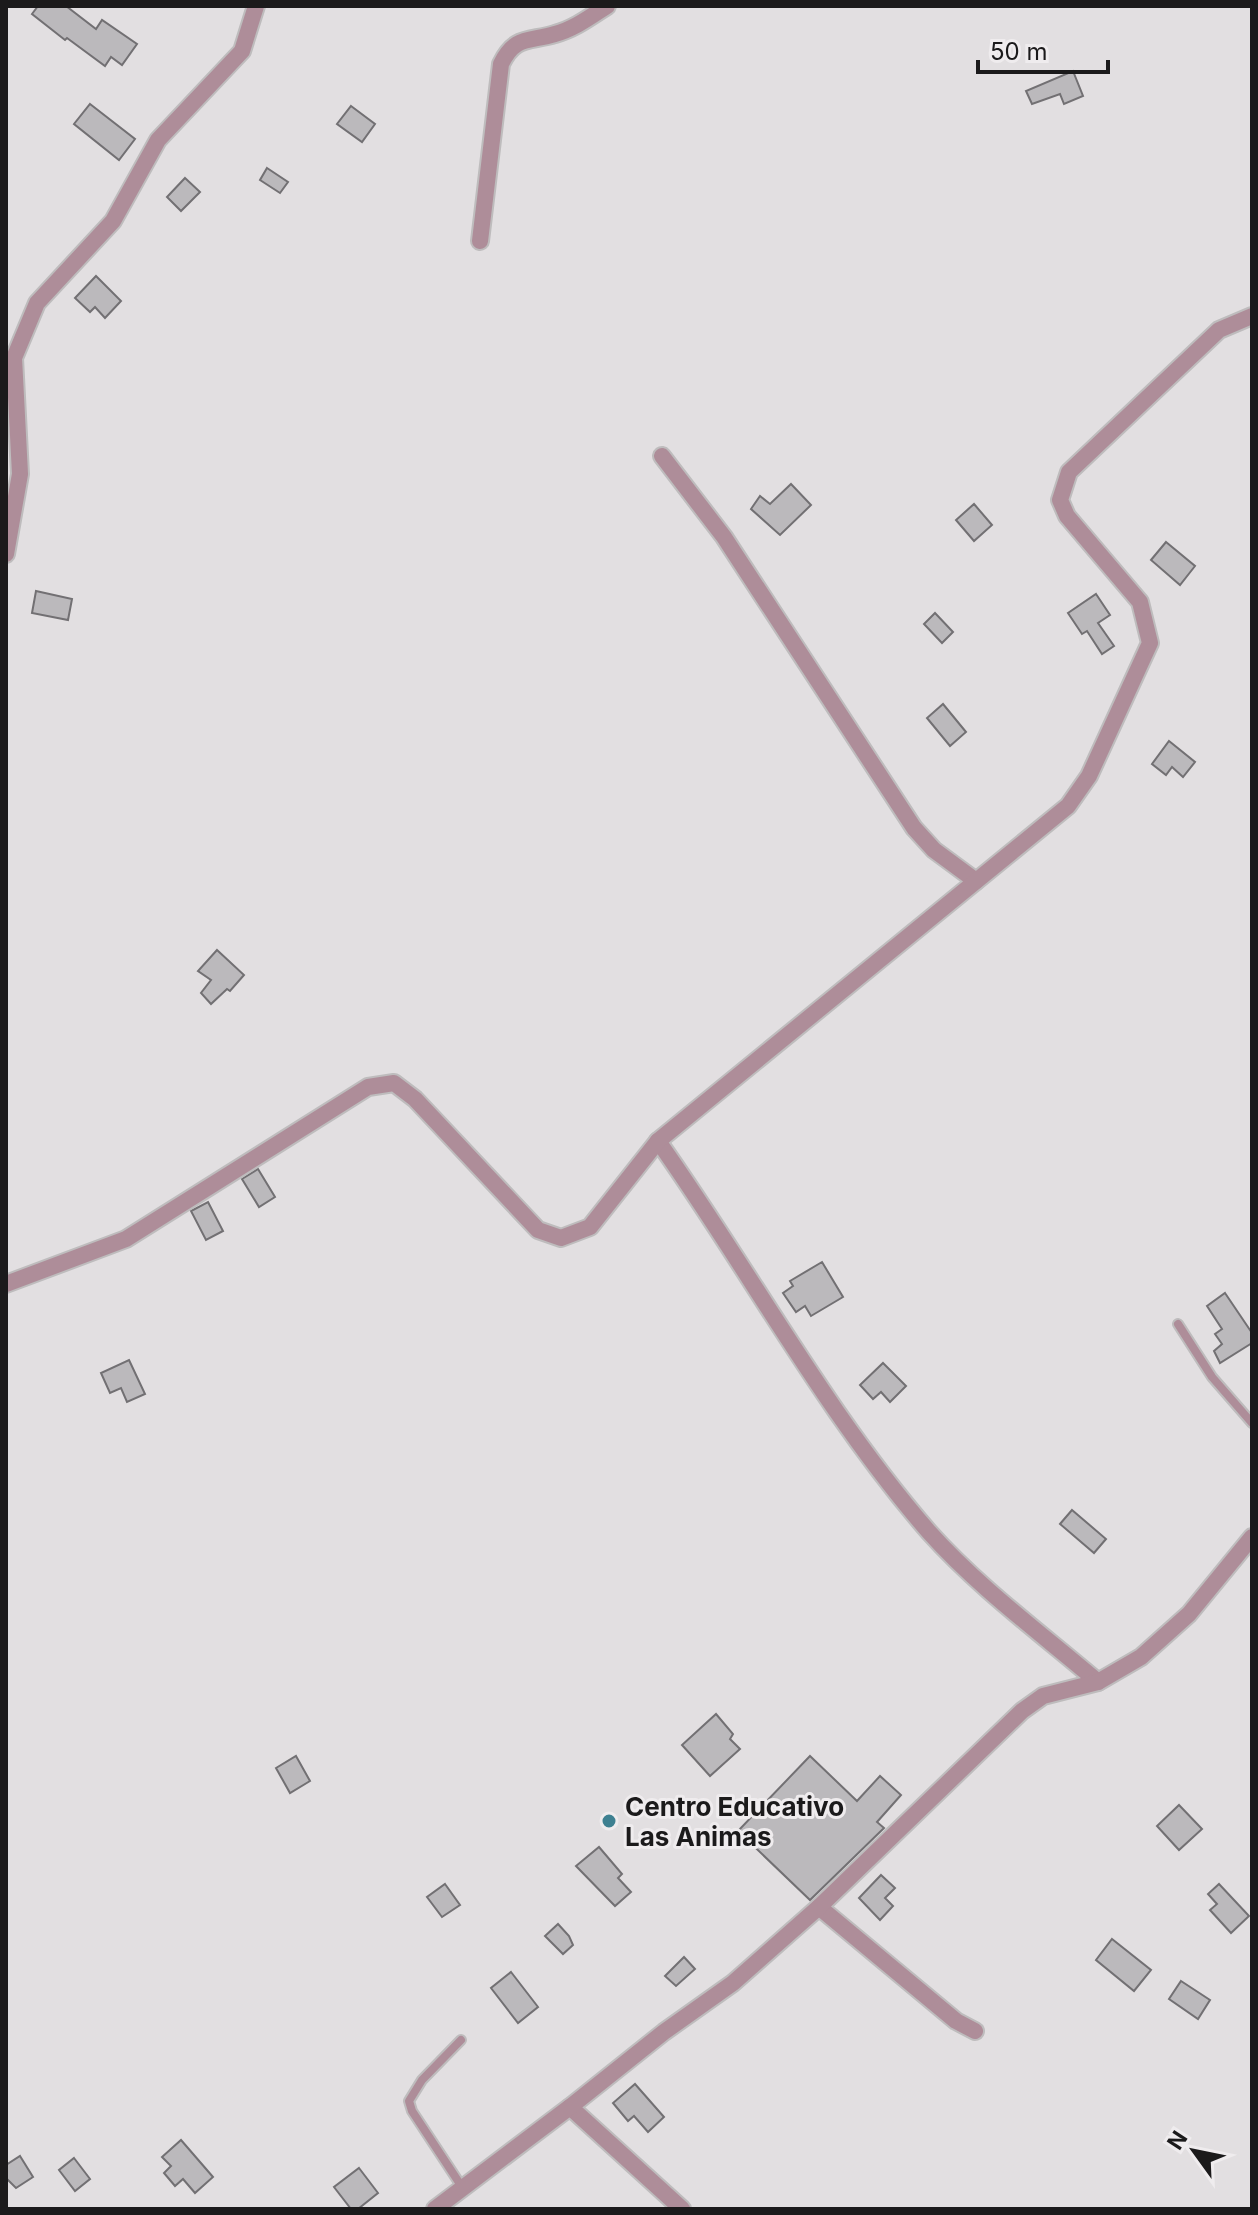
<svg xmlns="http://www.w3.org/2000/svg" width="1258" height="2215" font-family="Inter,sans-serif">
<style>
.building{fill:#bbb9bc;stroke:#727073;stroke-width:2}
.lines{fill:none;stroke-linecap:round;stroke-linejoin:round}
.lane-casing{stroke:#bebcbd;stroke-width:12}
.street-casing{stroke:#bebcbd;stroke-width:20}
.lane{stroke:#ae8d99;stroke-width:8}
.street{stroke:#ae8d99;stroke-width:16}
.poi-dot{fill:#3e8091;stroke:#efecee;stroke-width:3}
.labels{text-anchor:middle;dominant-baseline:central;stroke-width:6;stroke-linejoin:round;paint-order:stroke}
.poi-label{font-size:26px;font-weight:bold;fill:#1b1a1b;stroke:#efecee;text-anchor:start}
</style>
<rect width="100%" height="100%" fill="#e2dfe1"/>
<g class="building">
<path d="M38,6H66L96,29L102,20L137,44L122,65L111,57L105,66L67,38L65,40L32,14Z"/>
<path d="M1073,71L1083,96L1064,104L1060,94L1032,104L1026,91Z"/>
<path d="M90,104L135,139L119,160L74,124Z"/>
<path d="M351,106L375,124L362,142L337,124Z"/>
<path d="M267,168L288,182L280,193L260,180Z"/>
<path d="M185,178L200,192L181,211L167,197Z"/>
<path d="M96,276L121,301L105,318L95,307L90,312L75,298Z"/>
<path d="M791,484L811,505L780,535L751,509L760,496L770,504Z"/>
<path d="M974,504L992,525L974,541L956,520Z"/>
<path d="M1166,542L1195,566L1180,585L1151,560Z"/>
<path d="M36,591L72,599L68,620L32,613Z"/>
<path d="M1096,594L1110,615L1098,623L1114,646L1102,654L1087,631L1082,634L1068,613Z"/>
<path d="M935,613L953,632L942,643L924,624Z"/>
<path d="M943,704L966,732L950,746L927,718Z"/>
<path d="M1169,741L1195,762L1183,777L1172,767L1166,775L1152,764Z"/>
<path d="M217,950L244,975L230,991L227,989L211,1004L201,993L211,980L198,971Z"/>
<path d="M258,1169L275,1197L259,1207L242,1179Z"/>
<path d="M208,1202L223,1231L206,1240L191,1211Z"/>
<path d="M822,1262L843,1297L811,1316L805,1306L796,1312L783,1293L793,1286L790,1281Z"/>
<path d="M1225,1293L1252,1333V1343L1220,1363L1214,1351L1222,1344L1215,1334L1222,1329L1207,1306Z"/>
<path d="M129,1360L145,1394L127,1402L121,1388L110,1393L101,1373Z"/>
<path d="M883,1363L906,1386L890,1402L881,1392L873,1399L860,1385Z"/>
<path d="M1072,1510L1106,1539L1094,1553L1060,1524Z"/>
<path d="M716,1714L733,1734L730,1739L740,1749L710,1776L682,1745Z"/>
<path d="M296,1756L310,1781L290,1793L276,1768Z"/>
<path d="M810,1756L857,1801L880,1776L901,1795L877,1822L884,1828L810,1900L738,1831Z"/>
<path d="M1179,1805L1202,1829L1179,1850L1157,1826Z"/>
<path d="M599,1847L622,1874L618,1878L631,1892L615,1906L576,1866Z"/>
<path d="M881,1875L895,1888L885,1898L893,1906L880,1920L859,1898Z"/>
<path d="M445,1884L460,1905L442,1917L427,1897Z"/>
<path d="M1219,1884L1249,1916L1231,1933L1210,1910L1217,1904L1208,1894Z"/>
<path d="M558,1924L569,1936L573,1945L563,1954L545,1936Z"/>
<path d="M1112,1939L1151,1970L1134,1991L1096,1960Z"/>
<path d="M684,1957L695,1969L676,1986L665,1976Z"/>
<path d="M511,1972L538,2007L518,2023L491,1988Z"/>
<path d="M1181,1981L1210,2000L1198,2019L1169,1999Z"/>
<path d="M635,2084L664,2117L648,2132L634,2116L628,2121L613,2103Z"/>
<path d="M181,2140L213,2177L195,2193L183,2179L175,2186L164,2173L171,2166L162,2157Z"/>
<path d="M20,2156L33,2177L16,2188L6,2178V2165Z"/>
<path d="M74,2158L90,2179L75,2191L59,2170Z"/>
<path d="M359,2168L378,2193L358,2209H351L334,2187Z"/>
</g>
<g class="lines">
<g class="lane-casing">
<g id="lane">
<path d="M1178,1324L1212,1377L1252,1423"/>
<path d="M461,2040L422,2080L409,2101L412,2111L462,2187"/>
</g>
</g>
<g class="street-casing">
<g id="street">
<path d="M480,241L501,64C515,35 529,42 555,34C574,29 590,17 607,6"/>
<path d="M662,456L724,537L914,828L934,850L976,881"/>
<path d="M6,554L20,474L14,358L37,303L113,221L158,140L242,51L256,6"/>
<path d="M658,1141C750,1271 825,1412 929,1532C978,1587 1043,1635 1098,1682"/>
<path d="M6,1284L126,1239L368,1087L394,1083L415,1099L538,1230L561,1238L590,1227L658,1141L1068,806L1089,776L1150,643L1140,602L1067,516L1060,500L1069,472L1219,330L1252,316"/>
<path d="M819,1907L956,2021L975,2031"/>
<path d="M570,2107L682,2209"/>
<path d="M435,2209L570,2107L664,2032L733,1983L819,1907L1022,1711L1043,1696L1098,1682L1141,1657L1189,1614L1252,1537"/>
</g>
</g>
<use href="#lane" class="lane"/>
<use href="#street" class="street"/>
</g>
<circle class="poi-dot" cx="609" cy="1821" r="8"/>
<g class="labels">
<g class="poi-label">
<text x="625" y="1806">Centro Educativo<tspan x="625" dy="30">Las Animas</tspan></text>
</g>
</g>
<rect width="1258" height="2215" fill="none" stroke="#1b1a1b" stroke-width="16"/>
<g transform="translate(1194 2151) rotate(303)" stroke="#efecee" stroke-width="6" paint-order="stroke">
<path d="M0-6L14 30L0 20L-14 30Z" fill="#1b1a1b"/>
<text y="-12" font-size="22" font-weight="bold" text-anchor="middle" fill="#1b1a1b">N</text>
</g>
<path d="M978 60v12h130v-12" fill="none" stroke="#1b1a1b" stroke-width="4"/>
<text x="990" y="60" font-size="24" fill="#1b1a1b" stroke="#efecee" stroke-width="6" paint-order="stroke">50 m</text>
</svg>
